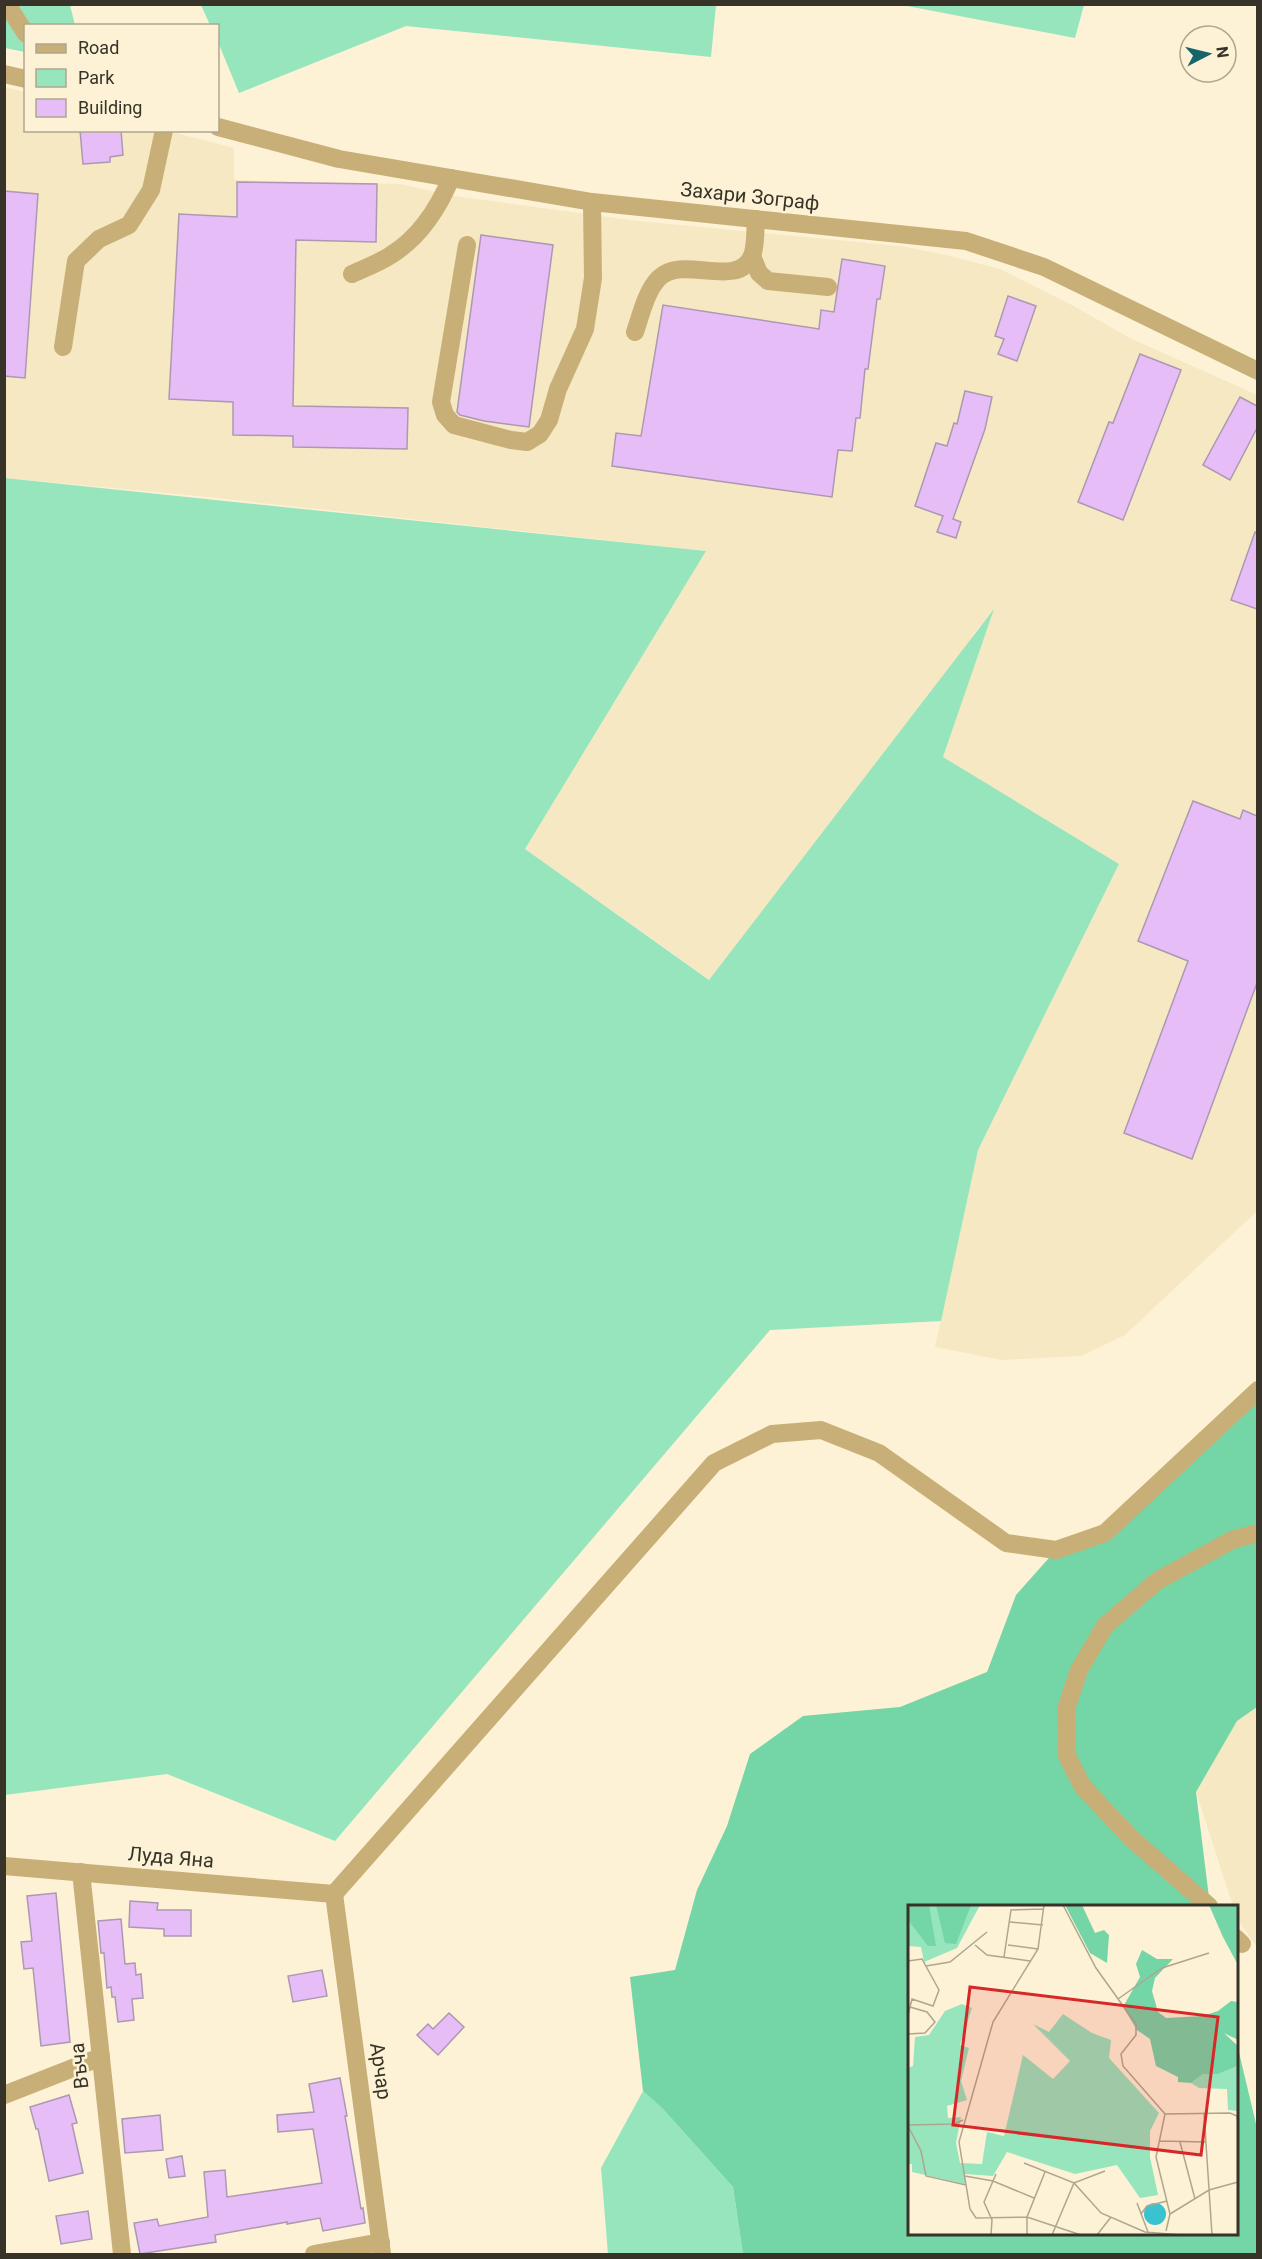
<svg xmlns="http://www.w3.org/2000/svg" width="1262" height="2259" font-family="Roboto,sans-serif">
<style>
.built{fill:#f5e8c3}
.green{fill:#96e5bd}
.forest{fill:#74d5a6}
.building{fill:#e7bdf8;stroke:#ab99b2;stroke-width:1.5}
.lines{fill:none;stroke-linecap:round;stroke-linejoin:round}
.minor{stroke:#c8af77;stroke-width:18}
.labels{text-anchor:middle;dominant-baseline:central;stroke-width:5;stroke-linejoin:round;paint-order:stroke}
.street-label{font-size:20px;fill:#373328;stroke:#fdf2d5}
.inset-road{fill:none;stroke:#aea690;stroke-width:1.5}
.view{fill:#d62828;fill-opacity:0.15;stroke:#d62828;stroke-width:3}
.inset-edge{fill:none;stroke:#373328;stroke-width:3}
</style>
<rect width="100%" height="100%" fill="#fdf2d5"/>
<g class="built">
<path d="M4,87L25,92L26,130L168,131L234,148V180L400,184L454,196L638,221L901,246L946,255L1000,269L1068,303L1132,339L1257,395V1211L1125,1335L1081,1356L1002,1360L935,1347L978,1150L1119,864L943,757L993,611L972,636L975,640L710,980L525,849L706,551L188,495L5,478Z"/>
<path d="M1257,1707V1947L1238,1920L1236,1906H1233L1196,1792L1237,1721Z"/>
</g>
<g class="green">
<path d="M4,5H70L75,25L26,26L25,52L5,48Z"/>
<path d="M201,5H716L711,57L406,26L239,93L218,42V26L210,25Z"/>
<path d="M902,5H1084L1075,38Z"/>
<path d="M5,478L706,551L525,849L709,980L994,609L943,757L1119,864L978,1150L941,1321L770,1330L335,1841L167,1774L5,1795Z"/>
<path d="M643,2091L663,2109L733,2187L743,2254H608L601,2168Z"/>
</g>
<path class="forest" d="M1257,1399V1707L1237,1721L1196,1792L1210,1906H910V2234H1236L1237,2044L1257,2128V2254H743L733,2187L663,2109L643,2091L630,1977L675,1970L697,1890L727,1826L750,1754L803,1716L900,1707L987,1672L1016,1595L1056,1550L1105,1533Z"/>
<g class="building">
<path d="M80,130H121L123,155L110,157V162L83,164Z"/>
<path d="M237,182L377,184L376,242L296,240L293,406L408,408L407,449L293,447V436L233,435V402L169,399L179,214L237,217Z"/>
<path d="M4,191L38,194L25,378L4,376Z"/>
<path d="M481,235L553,245L529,427L484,421L460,415L457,412Z"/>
<path d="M842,259L885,266L880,299H877L868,369H865L860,418H856L852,451L838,450L832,497L612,466L616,433L641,436L663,305L819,329L821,310L834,312Z"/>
<path d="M1008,296L1036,306L1017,361L998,354L1004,339L995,336Z"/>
<path d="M1140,354L1181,370L1123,520L1078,502L1109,422L1113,423Z"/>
<path d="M965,391L992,397L985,429L953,519L961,522L956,538L937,532L943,516L915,506L936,443L947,446L954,423L957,424Z"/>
<path d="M1240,397L1257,406V428L1230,480L1203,465Z"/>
<path d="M1255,532L1257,533V609L1231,600Z"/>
<path d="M1193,801L1240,819L1243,810L1257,816V983L1192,1159L1124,1133L1188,961L1138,941Z"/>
<path d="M56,1893L70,2042L41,2046L33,1968L24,1969L21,1942L32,1941L27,1896Z"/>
<path d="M130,1901L158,1903L157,1910H191V1936H164V1929L129,1927Z"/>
<path d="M121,1919L125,1964L135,1963L136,1975L141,1974L143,1998L132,1999L134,2020L118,2022L115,1997H112L111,1987L107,1988L104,1953H101L98,1921Z"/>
<path d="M322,1970L327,1996L293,2002L288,1976Z"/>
<path d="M449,2013L464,2027L438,2055L417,2035L428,2024L433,2029Z"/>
<path d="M340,2078L347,2116H345L361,2209L363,2208L365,2223L323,2231L320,2218L287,2224V2222L215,2235L216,2242L140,2254L134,2223L157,2219L159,2226L208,2217L204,2172L225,2170L227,2197L322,2183L313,2129L278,2132L277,2115L314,2112L309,2084Z"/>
<path d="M69,2095L77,2123L72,2124L83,2173L49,2181L38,2129H36L30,2107Z"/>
<path d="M160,2115L163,2150L125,2153L122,2119Z"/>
<path d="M182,2156L185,2176L169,2178L166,2159Z"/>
<path d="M88,2211L92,2239L61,2244L56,2216Z"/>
</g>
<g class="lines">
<g class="minor">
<path d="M10,4V9L26,34"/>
<path d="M4,74L26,79"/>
<path d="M218,127L339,159L592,202L966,241L1044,267L1258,371"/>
<path d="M467,245L441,402L445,415L454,425L511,440L527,442L540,434L549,420L558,389L585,329L593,278L592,202"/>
<path d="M752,256L759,273L768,281L828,287"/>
<path d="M352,274C365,268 379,263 391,255C420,237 438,209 451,178"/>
<path d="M635,332C641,315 646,291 659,278C683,254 737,290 752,256C756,246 755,230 756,219"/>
<path d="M63,347L76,261L99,239L129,225L151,190L164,130"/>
<path d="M4,1866L334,1894"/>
<path d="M81,1872L122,2254"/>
<path d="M334,1894L714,1463L772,1434L821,1430L879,1453L1006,1543L1056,1550L1105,1533L1258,1390"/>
<path d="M334,1894L382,2254"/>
<path d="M1209,1906L1131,1838L1083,1787L1067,1756L1066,1709L1079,1670L1105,1626L1157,1581L1232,1540L1258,1533"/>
<path d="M1236,1938L1242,1944"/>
<path d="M4,2095L101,2057"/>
<path d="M314,2254L381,2242"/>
</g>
</g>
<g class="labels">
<g class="street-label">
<text transform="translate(750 196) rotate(6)">Захари Зограф</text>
<text transform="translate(171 1857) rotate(5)">Луда Яна</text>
<text transform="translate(79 2066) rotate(-96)">Въча</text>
<text transform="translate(381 2071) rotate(82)">Арчар</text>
</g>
</g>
<g transform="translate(908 1905)">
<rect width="330" height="330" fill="#fdf2d5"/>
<path d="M0,0H72L49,43L16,57L13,42L0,41ZM54,99L64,103L52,140L61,143L53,176L59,195L39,201L40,213L53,212L48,238L52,258L74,259L79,227L96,231L115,150L145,174L162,156L125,119L141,127L155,109L184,128L203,135L201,153L251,208L242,226V252L250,290L232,293L209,260L167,269L99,247L85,271L57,269V279L4,267V259H0V163L5,161L7,132L21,130L37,106ZM330,161V206L320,205L319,184L291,183L283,178L295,169H310Z" fill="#96e5bd"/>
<path d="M0,0H21L28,41H20L0,15ZM28,0H63L48,39L37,38ZM157,0H174L187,28L196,25L201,30L199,58L182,48ZM301,0H330V60L315,32ZM234,45L249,54H265L247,73L244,86L250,107L258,113L295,111L310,106L323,96L330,97V135L316,128L330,141V161L310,169H295L283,178L270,177V172L248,161L242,134L229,125L215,102L232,72L228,59Z" fill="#74d5a6"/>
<path d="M236 309a11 11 0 1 1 22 0a11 11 0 1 1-22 0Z" fill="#39c2cf"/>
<path class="inset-road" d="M136,0L130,44L85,117L51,237L62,304L68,313L119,312L173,330M155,0L188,63L228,119V130L213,149L215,161L257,209M102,17L135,20M67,40L79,50L122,56M100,40L130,44M96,52L103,5L136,4M0,56L14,54L31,85L25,101L4,94L0,110M18,61L42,57L79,27M210,94L254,63L301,48M0,129L17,128L27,117L19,107L2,102M296,208L304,330M257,209L248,252L262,309L258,326M257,209L322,208L329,211L330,220M1,220L46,219L55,215M0,221L13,246L18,271L58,280M251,236L298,237M272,237L287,294M116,258L166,278L197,266M57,271L85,276L126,293M229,298L240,327M233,309L239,301L259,296M262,309L301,285L330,277M83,330L84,315L76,297L88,269M119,330V312L137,267M144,330L166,278L193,308L237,327L274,330M189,330L203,312"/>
<path class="view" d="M62,82L310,112L293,250L45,220Z"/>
<rect width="330" height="330" class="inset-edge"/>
</g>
<rect width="1262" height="2259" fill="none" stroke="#373328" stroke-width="12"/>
<rect x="24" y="24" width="195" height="108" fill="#fdf2d5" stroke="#aea690" stroke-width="1.5"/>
<rect x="36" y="44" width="30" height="9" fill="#c8af77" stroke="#aea690" stroke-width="1.5"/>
<text x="78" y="54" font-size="18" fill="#373328">Road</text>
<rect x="36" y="69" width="30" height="18" fill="#96e5bd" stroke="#aea690" stroke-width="1.5"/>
<text x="78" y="84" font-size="18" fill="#373328">Park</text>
<rect x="36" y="99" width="30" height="18" fill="#e7bdf8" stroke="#aea690" stroke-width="1.5"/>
<text x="78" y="114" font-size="18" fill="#373328">Building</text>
<g transform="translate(1208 54) rotate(83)"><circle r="28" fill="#fdf2d5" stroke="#aea690" stroke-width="1.5"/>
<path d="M0-4.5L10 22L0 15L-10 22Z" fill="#16656a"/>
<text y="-9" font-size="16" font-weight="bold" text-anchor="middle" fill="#373328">N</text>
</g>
</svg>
